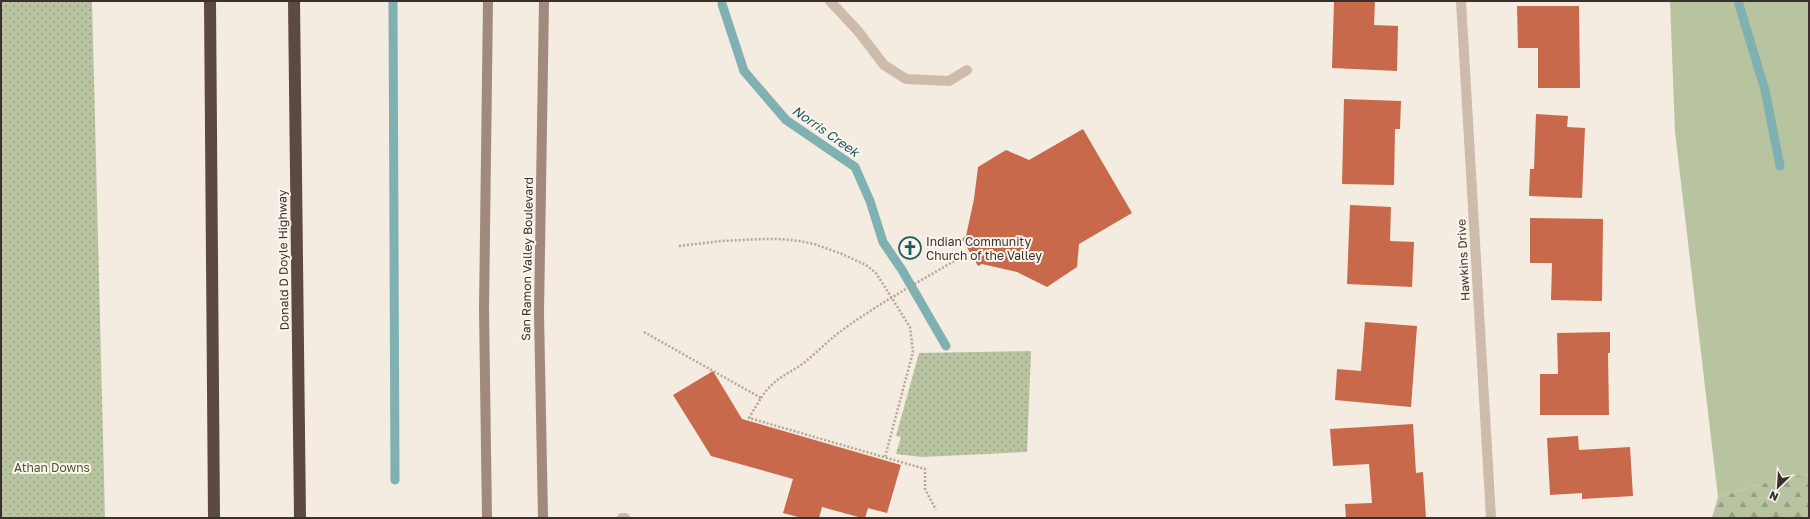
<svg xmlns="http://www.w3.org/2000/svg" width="1810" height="519" font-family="'Golos Text',sans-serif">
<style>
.grass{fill:#b8c4a0}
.forest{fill:url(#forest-firs)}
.park{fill:url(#park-dots)}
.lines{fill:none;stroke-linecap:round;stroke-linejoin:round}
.stream{stroke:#7fb0b2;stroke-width:9}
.building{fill:#c8694b}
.path{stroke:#b9a596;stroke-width:2.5;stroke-dasharray:2 2;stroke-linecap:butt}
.service{stroke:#cdbbac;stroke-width:10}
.minor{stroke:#cdbbac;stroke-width:10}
.secondary{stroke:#a18a7d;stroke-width:10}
.motorway{stroke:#5c4a42;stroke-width:12}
.labels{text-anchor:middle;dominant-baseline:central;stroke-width:4;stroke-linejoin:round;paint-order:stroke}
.poi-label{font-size:12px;fill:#3b302b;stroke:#fbf5ee;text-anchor:start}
.street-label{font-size:12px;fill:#3b302b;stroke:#fbf5ee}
.park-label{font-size:12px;fill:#4a5a2e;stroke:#fbf5ee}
.water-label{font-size:13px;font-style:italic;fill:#1f5a5e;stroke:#fbf5ee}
</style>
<defs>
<pattern id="forest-firs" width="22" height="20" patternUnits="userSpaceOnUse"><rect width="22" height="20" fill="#b8c4a0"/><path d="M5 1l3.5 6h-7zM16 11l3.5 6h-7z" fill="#97a083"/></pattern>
<pattern id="park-dots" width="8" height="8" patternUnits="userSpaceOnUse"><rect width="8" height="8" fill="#b8c4a0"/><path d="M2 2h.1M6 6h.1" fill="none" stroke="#97a083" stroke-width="1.8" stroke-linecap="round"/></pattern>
</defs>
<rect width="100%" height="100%" fill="#f4ebe1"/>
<path class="grass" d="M1670,1H1809V474L1775,480L1718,497L1675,132Z"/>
<path class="forest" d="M1809,474V518H1712L1718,497L1775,480Z"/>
<g class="park">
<path d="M1,1H92L105,518H1Z"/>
<path d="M1031,351L1027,452L922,457L896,454L901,437L896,436L919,353Z"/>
</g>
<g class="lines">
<g class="stream">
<path d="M393,1L395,480"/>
<path d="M1738,1L1765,90L1780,166"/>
<path d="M722,4L744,71L786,120L855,167L870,201L883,242L902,270L946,346"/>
</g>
</g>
<g class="building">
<path d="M1334,1H1375L1374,25L1398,26L1397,71L1332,68Z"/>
<path d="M1517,6H1579L1580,88H1538V48H1518Z"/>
<path d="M1344,99L1401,101L1400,129H1395L1394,185L1342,184Z"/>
<path d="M1536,114L1568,116L1567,127L1585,128L1582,198L1529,196L1530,169H1534Z"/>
<path d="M1083,129L1132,213L1079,244L1077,267L1047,287L1017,272L982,264L978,266L962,239L966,236L974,199L978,167L1006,150L1029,160Z"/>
<path d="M1350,205L1391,207L1390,241L1414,242L1412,287L1347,284Z"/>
<path d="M1530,218L1603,219L1602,301L1551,300L1552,263H1530Z"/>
<path d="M1365,322L1417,326L1411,407L1335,400L1337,369L1361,371Z"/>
<path d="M1610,332V353H1608L1609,415H1540V374H1558L1557,333Z"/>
<path d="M713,371L742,419L901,465L887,513L868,508L865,518H862L822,507L819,518H802L783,513L793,479L711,456L673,395Z"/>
<path d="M1413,424L1416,473L1423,472L1426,518H1346L1345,504L1372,503L1369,464L1333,466L1330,429Z"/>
<path d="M1578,436L1579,450L1630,447L1633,496L1582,499V493L1550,495L1547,438Z"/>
</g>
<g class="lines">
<g class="path">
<path d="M679,246L721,241L763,239H781L799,241L814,244L842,254L866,265L876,273L910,327L913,352L885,457"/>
<path d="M644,332L761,398L749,418L925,469V489L936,510"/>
<path d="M761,398C775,377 786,376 805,362C816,353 826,343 837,334C878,303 925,279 969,252"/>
</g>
<g class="service">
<path d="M830,1L858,31L884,65L906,79L949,81L967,70"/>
<path d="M622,518H625"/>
</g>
<path class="minor" d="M1461,1L1491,518"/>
<g class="secondary">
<path d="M487,518L484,309L488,1"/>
<path d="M543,518L539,313L544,1"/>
</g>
<g class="motorway">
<path d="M210,1L214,518"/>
<path d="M294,1L300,518"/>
</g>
</g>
<defs>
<g id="church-ring" transform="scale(1.15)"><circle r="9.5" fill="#fbf5ee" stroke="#1f5a5e" stroke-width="1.5"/><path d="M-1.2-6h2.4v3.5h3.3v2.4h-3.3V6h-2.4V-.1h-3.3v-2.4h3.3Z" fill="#1f5a5e"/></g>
</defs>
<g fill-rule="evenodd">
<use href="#church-ring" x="910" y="248"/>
</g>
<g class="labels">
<g class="poi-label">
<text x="926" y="241">Indian Community<tspan x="926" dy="14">Church of the Valley</tspan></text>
</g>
<g class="street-label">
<text transform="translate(527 259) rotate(-89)">San Ramon Valley Boulevard</text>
<text transform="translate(283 260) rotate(-91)">Donald D Doyle Highway</text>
<text transform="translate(1463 260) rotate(-93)">Hawkins Drive</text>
</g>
<g class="park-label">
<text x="52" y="467">Athan Downs</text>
</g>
<g class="water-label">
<text transform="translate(826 131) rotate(35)">Norris Creek</text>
</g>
</g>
<rect width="1810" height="519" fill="none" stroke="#3b302b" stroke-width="4"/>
<g transform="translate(1778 487) rotate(205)" stroke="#fbf5ee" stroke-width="3" paint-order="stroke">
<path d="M0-3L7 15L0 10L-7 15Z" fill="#3b302b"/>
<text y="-6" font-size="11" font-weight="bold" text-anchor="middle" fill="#3b302b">N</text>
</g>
</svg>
